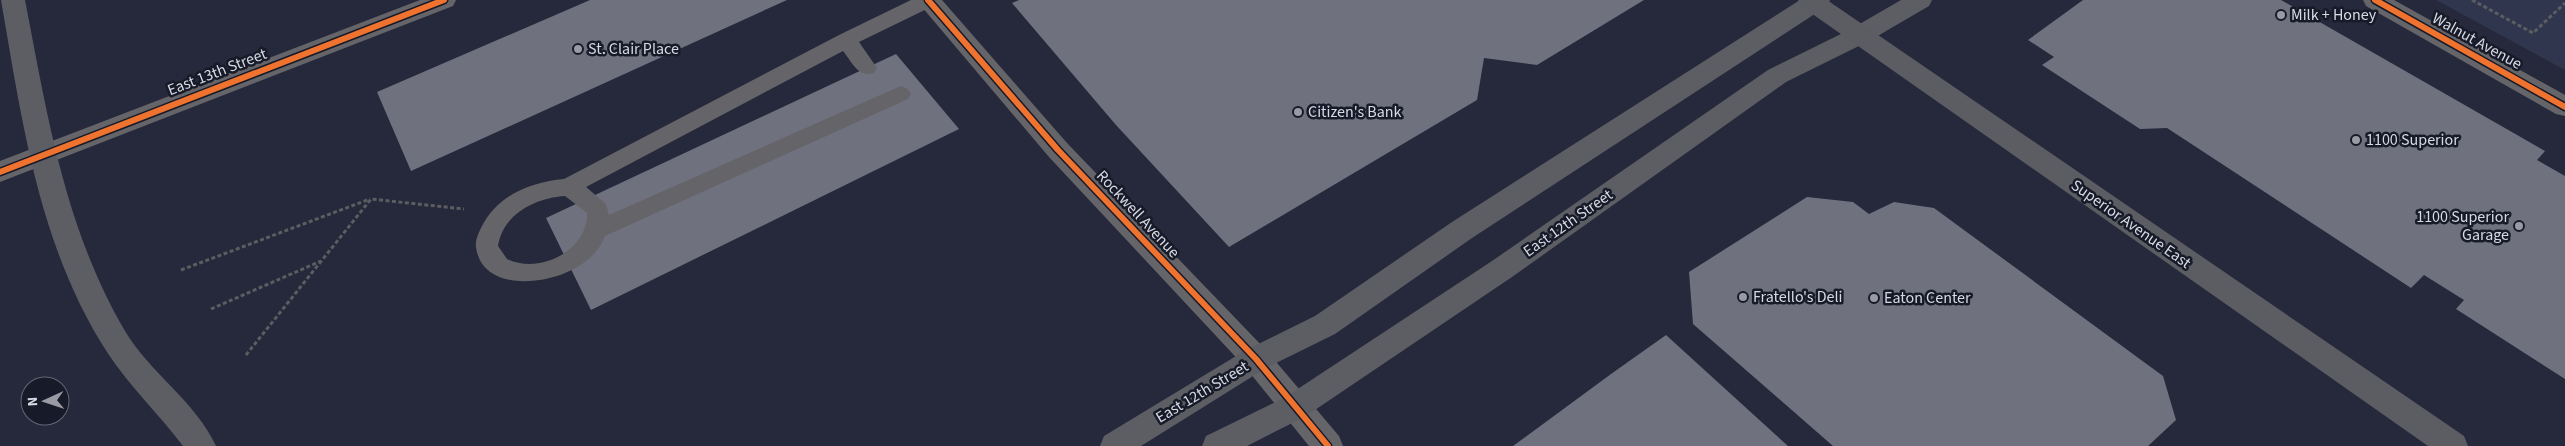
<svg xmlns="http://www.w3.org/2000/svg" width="2565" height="446" font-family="'Source Sans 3',sans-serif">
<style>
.built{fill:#25293b;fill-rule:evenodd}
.green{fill:#31364f}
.building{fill:#6f717f}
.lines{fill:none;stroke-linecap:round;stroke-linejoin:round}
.path{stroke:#5c5d61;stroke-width:3;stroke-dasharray:4 2.5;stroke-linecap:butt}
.service{fill:#656569;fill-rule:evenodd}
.minor{fill:#656569;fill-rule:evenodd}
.tertiary{fill:#656569;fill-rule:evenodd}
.secondary{fill:#5d5e64;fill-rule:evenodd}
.primary{fill:#5c5d63;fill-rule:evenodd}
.cycleway-casing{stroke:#171a28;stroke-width:9}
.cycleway{stroke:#ef722f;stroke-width:6}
.poi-dot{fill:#999aa4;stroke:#171a28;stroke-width:2}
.labels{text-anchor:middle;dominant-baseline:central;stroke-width:5;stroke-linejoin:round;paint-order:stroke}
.poi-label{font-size:16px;fill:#d7d9e3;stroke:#171a28;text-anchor:start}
.street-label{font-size:16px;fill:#d7d9e3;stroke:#171a28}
</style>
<rect width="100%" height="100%" fill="#25262e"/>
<path class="built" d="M0,0H2565V446H0ZM30,386H60V416H30Z"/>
<path class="green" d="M2436,0H2565V70Z"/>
<g class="building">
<path d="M590,0H787L411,171L377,92Z"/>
<path d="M1019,0H1644L1537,65L1484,58L1477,100L1229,247L1116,125L1012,3Z"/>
<path d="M2083,0H2281L2545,151L2537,160L2565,176V379L2456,309L2464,300L2424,275L2411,288L2167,128L2140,129L2042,65L2054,57L2028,40Z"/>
<path d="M896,54L959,129L591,310L546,218Z"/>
<path d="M1807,197L1853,202L1869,214L1894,202L1934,208L2163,376L2176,420L2148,446H1833L1693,324L1689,272Z"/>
<path d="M1666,335L1788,446H1513L1611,374Z"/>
</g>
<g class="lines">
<g class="path">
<path d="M2472,0L2533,33L2565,3"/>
<path d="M181,270L370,199"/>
<path d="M211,309L321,261"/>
<path d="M246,355L371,199L464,209"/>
</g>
<path class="service" d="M911,0H938L935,5L859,42L877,68L874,73C858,78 852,62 843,51L586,187L606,204L609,215L894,89L901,86L908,89L911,94L908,99L605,236C597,257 578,269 557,276C529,285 481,286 476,247C475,240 479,232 482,226C498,195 531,182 564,179L839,35ZM565,196L587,213C588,250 540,275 507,259L498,246C503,214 535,198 565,196Z"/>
<g class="minor">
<path d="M916,0H942L1067,143L1266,350L1339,436L1343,446H1309L1246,368L1049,157Z"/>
<path d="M2363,0H2394L2565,95V116L2556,114L2366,6Z"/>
</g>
<path class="tertiary" d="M420,0H456L453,6L0,182V161Z"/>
<g class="secondary">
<path d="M1,0H25C47,114 65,229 125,331C150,373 196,402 216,446H183C159,414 129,386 107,352C39,247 22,121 1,0Z"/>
<path d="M1800,0H1830L1827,6L1472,238L1335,334L1266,368L1141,446H1100L1104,436L1246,350L1315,316L1452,222Z"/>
<path d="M1901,0H1932L1929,6L1869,41L1786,82L1512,277L1306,416L1247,446H1202L1206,436L1284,398L1492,261L1768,70L1851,29Z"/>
</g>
<path class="primary" d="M1798,0H1827L2464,436L2468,446H2428L1801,6Z"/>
<g class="cycleway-casing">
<g id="cycleway">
<path d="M928,0L1058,150L1256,359L1328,446"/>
<path d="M2375,0L2565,107"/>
<path d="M0,172L444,0"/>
</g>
</g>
<use href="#cycleway" class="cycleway"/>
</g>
<g class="poi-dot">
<circle cx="2281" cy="15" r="5"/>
<circle cx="578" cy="49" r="5"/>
<circle cx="1298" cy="112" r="5"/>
<circle cx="2356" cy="140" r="5"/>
<circle cx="2519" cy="226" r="5"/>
<circle cx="1743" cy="297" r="5"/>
<circle cx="1874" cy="298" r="5"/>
</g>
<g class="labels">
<g class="poi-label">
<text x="2291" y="15">Milk + Honey</text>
<text x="588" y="49">St. Clair Place</text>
<text x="1308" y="112">Citizen's Bank</text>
<text x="2366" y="140">1100 Superior</text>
<text x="2509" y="217" text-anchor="end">1100 Superior<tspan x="2509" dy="18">Garage</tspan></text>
<text x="1753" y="297">Fratello's Deli</text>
<text x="1884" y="298">Eaton Center</text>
</g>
<g class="street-label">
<text transform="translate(2477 41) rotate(29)">Walnut Avenue</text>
<text transform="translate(217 72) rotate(-21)">East 13th Street</text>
<text transform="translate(1138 214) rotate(47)">Rockwell Avenue</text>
<text transform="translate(1568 223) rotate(-35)">East 12th Street</text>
<text transform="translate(2131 224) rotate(35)">Superior Avenue East</text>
<text transform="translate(1202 392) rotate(-31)">East 12th Street</text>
</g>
</g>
<g transform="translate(45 401) rotate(267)"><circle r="24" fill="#171a28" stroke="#646673"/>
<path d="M0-4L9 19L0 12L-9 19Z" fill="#999aa4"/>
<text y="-8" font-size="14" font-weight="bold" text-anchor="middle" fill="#d7d9e3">N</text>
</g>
</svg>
